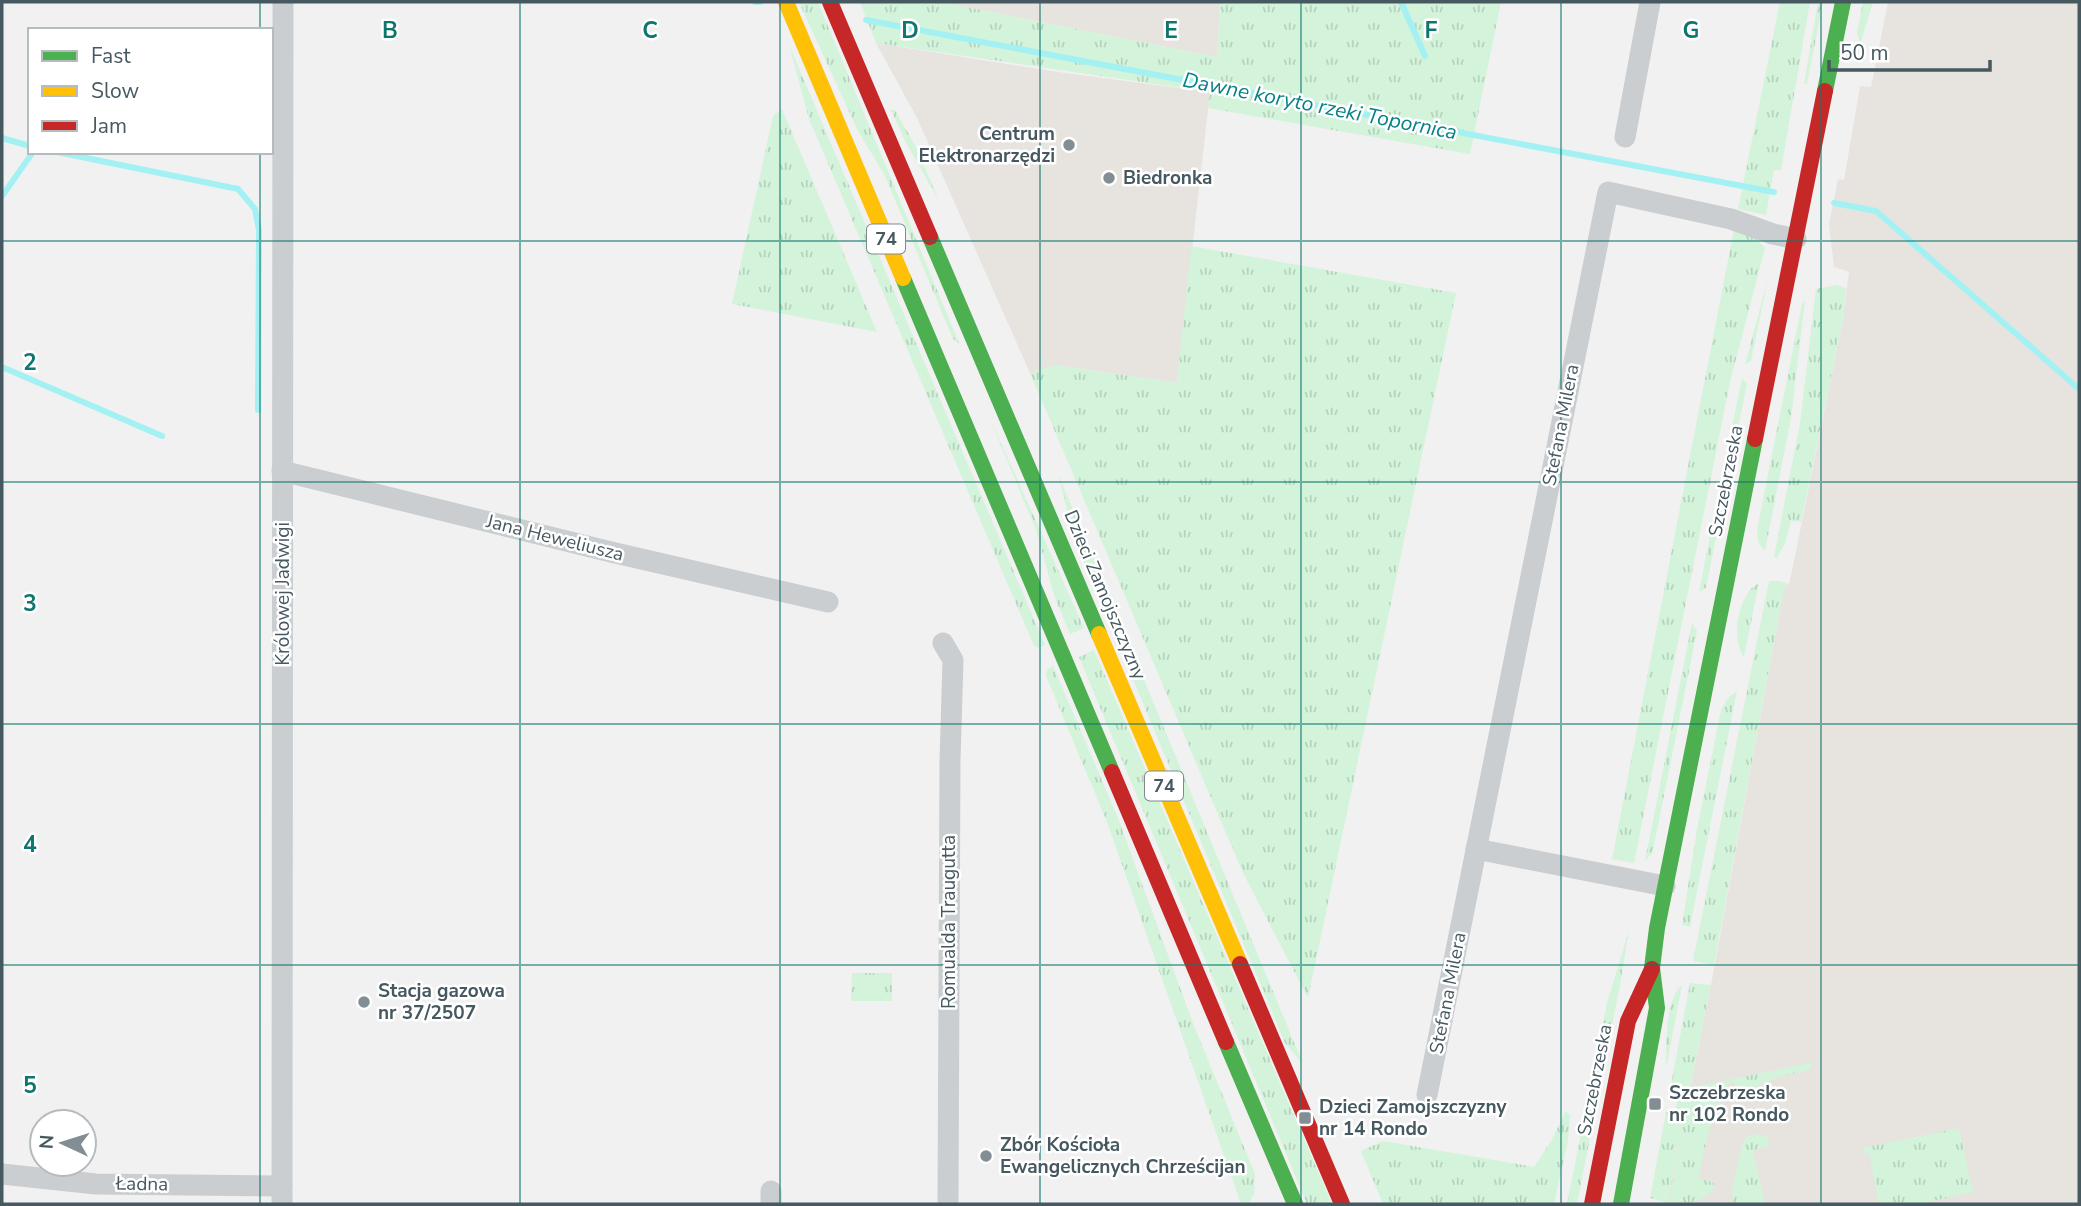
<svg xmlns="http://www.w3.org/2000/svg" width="2081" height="1206" font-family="'Nunito Sans',sans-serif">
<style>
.commercial{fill:#e7e4df}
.grass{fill:url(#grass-tufts)}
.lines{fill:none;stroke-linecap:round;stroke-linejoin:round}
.stream{stroke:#a4f1f4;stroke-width:6}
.street{stroke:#caced0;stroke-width:21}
.fast{stroke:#4caf50;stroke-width:16}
.slow{stroke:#ffc107;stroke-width:16}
.jam{stroke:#c62828;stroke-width:16}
.grid{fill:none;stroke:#0f766e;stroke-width:2;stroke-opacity:0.55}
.poi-dot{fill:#828e93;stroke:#fff;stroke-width:2.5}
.labels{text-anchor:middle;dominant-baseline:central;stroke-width:5;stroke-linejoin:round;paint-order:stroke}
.shield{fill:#fff;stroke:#7e8a90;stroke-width:2}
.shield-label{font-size:18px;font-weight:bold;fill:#465860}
.poi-label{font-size:19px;font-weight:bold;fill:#465860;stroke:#fff;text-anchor:start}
.street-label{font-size:19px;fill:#465860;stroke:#fff}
.water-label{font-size:21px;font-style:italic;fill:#058187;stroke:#fff}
.grid-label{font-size:23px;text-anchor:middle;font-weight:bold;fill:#0f766e;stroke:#fff;stroke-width:5;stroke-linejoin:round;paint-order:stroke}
</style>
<defs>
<pattern id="grass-tufts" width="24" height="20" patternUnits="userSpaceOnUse" patternTransform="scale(1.75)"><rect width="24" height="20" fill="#d3f3da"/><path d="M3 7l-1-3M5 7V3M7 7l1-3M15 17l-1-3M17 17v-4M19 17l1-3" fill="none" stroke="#b6d2be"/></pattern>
</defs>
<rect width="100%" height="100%" fill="#f2f1f1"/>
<g class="commercial">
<path d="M941,2H1220L1217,57Z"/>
<path d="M1888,2H2079V1204H1667L1711,985L1784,588L1789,584L1794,561L1843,318L1849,272L1834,267L1829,224L1838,179L1844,180L1860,86L1871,87Z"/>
<path d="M876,43L1058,72L1210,92L1177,383L1056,365L1030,373L917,118Z"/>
</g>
<g class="grass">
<path d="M799,2H818L959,343L953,339L885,176L857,129Z"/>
<path d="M860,2H941L1217,57L1220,2H1501L1470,154L1208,108L1210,92L876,43Z"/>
<path d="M1780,2H1810L1781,170H1774L1766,215L1738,209Z"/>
<path d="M1818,2H1823L1807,84H1804Z"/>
<path d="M1863,2H1873L1860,45L1857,32Z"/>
<path d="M789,45L1045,645L1038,648L1034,646L809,119Z"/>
<path d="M782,109L877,332L732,304L773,116Z"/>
<path d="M891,110H895L917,149L939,201L904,139Z"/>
<path d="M1734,229L1754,237L1765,248L1730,382L1634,863L1612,859Z"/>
<path d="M1191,246L1456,293L1308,998L1243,873L1030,373L1056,365L1177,383Z"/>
<path d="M1768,278L1751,361L1745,365Z"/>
<path d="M1837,285L1846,288L1843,318L1801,522L1791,521L1785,543L1777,558L1774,557L1800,423L1816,289Z"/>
<path d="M1805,300L1791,418L1765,551L1758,542L1757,530L1802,304Z"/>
<path d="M1742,378L1747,384L1731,461L1724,465Z"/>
<path d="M988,414L1084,628L1070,634L1054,595L1036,530Z"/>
<path d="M1058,474L1115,609L1113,615L1108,618L1076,545Z"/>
<path d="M1718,495L1723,502L1706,588L1699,592Z"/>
<path d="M1769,581H1780L1789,584L1784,588L1714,965L1693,961Z"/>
<path d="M1759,583L1744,657C1730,639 1738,593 1759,583Z"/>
<path d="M1692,623L1697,631L1654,845L1653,852L1645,861Z"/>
<path d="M1123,638L1128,641L1303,1064L1285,1043L1117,641Z"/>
<path d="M1094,650L1332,1204H1307L1079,657Z"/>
<path d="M1053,666L1118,818L1194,1026L1255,1174L1254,1193L1249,1204H1241L1107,822L1046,676L1047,669Z"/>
<path d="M1737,691L1690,927L1682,925L1697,829L1721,710L1728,698Z"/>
<path d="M1629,930L1621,980L1577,1204H1567L1607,1003Z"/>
<path d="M852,973H892V1001H851Z"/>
<path d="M1690,983L1711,985L1690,1088L1813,1062L1809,1070L1776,1078L1749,1090H1745L1730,1082L1712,1117L1698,1178L1714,1183C1712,1201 1686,1204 1671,1204H1669L1685,1116L1667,1203L1650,1198L1666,1112L1675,1113L1679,1092L1670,1090Z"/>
<path d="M1682,985L1666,1068C1666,1047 1665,998 1682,985Z"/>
<path d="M1566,1111L1570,1116L1568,1140L1554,1204H1383L1361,1151L1383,1141L1534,1167L1551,1141Z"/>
<path d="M1959,1128L1973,1192L1919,1204H1879L1869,1153L1864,1154L1862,1148Z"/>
<path d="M1758,1134L1765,1136L1770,1141L1766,1147L1753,1150L1765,1204H1734L1732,1191L1742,1144L1746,1137Z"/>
</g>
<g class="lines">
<g class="stream">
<path d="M755,2H760"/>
<path d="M1401,2L1425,56"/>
<path d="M866,20L1774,192"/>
<path d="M2,138L30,146"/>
<path d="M57,152L238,189L255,209L259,230L258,410"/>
<path d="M2,196L33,152"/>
<path d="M1834,203L1876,211L2079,389"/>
<path d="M2,367L162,436"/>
</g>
<g class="street">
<path d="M1625,137L1650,2"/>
<path d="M282,471L611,552L828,602"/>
<path d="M943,643L953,660L950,761L948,1204"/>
<path d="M1476,849L1665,886"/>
<path d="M1427,1095L1608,192L1731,219L1773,234L1796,239"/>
<path d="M2,1174L96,1184L282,1186"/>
<path d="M282,1204L283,2"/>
<path d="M771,1204V1191"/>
</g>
<g class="fast">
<path d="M1825,91L1843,2"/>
<path d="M930,237L1099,634"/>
<path d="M903,278L1112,772"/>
<path d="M1226,1042L1295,1204"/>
<path d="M1621,1204L1657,1008L1652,968L1657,928L1755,439"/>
</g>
<g class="slow">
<path d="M786,2L903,278"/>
<path d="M1099,634L1240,964"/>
</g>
<g class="jam">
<path d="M830,2L930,237"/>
<path d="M1755,439L1825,91"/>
<path d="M1112,772L1226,1042"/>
<path d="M1240,964L1342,1204"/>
<path d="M1592,1204L1628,1021L1652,969"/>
</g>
</g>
<path class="grid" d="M260,2V30M520,2V1204M780,2V1204M1040,2V1204M1301,2V1204M1561,2V1204M1821,2V1204M260,152V1204M2,241H2079M2,482H2079M2,724H2079M2,965H2079"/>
<g class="poi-dot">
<circle cx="1069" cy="145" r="7"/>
<circle cx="1109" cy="178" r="7"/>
<circle cx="364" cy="1002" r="7"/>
<rect x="1648" y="1097" width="14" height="14" rx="3.5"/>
<rect x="1298" y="1111" width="14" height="14" rx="3.5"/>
<circle cx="986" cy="1156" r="7"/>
</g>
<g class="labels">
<g class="shield">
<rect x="867" y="224.5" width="38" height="29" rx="5"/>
<rect x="1145" y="771.5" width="38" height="29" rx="5"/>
</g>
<g class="shield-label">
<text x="886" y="239">74</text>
<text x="1164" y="786">74</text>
</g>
<g class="poi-label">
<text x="1055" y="134" text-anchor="end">Centrum<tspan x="1055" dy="22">Elektronarzędzi</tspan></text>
<text x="1123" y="178">Biedronka</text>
<text x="378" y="991">Stacja gazowa<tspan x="378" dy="22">nr 37/2507</tspan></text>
<text x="1669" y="1093">Szczebrzeska<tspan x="1669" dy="22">nr 102 Rondo</tspan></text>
<text x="1319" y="1107">Dzieci Zamojszczyzny<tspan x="1319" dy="22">nr 14 Rondo</tspan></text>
<text x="1000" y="1145">Zbór Kościoła<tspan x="1000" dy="22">Ewangelicznych Chrześcijan</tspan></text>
</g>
<g class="street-label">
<text transform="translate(1561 425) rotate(-79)">Stefana Milera</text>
<text transform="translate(1726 481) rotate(-79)">Szczebrzeska</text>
<text transform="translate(555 538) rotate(14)">Jana Heweliusza</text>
<text transform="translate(283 594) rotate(-90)">Królowej Jadwigi</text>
<text transform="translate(1105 595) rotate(67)">Dzieci Zamojszczyzny</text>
<text transform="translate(949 922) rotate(-90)">Romualda Traugutta</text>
<text transform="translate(1448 993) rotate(-79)">Stefana Milera</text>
<text transform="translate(1595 1080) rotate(-79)">Szczebrzeska</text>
<text transform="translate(142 1184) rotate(1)">Ładna</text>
</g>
<g class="water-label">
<text transform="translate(1320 106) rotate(11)">Dawne koryto rzeki Topornica</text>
</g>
</g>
<g class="grid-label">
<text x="390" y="38">B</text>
<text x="650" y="38">C</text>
<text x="910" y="38">D</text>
<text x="1171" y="38">E</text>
<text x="1431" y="38">F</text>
<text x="1691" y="38">G</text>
<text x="30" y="370">2</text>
<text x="30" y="611">3</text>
<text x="30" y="852">4</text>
<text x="30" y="1093">5</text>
</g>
<rect width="2081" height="1206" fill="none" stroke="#465860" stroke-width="7"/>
<rect x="28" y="28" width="245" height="126" fill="#ffffff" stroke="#b5bcbf" stroke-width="2"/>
<rect x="42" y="51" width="35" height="10" fill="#4caf50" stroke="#b5bcbf" stroke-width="2"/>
<text x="91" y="63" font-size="21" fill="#465860">Fast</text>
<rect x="42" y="86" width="35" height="10" fill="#ffc107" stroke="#b5bcbf" stroke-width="2"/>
<text x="91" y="98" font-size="21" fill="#465860">Slow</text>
<rect x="42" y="121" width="35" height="10" fill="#c62828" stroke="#b5bcbf" stroke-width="2"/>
<text x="91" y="133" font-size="21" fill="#465860">Jam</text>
<g transform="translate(63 1143) rotate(274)"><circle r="33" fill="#ffffff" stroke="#b5bcbf" stroke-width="2"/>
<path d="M0-5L12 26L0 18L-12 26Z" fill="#828e93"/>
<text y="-10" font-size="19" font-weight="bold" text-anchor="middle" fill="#465860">N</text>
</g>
<path d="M1829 60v10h161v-10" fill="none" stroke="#465860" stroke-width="3.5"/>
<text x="1840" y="60" font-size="21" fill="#465860" stroke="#ffffff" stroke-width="5" paint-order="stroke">50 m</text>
</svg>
